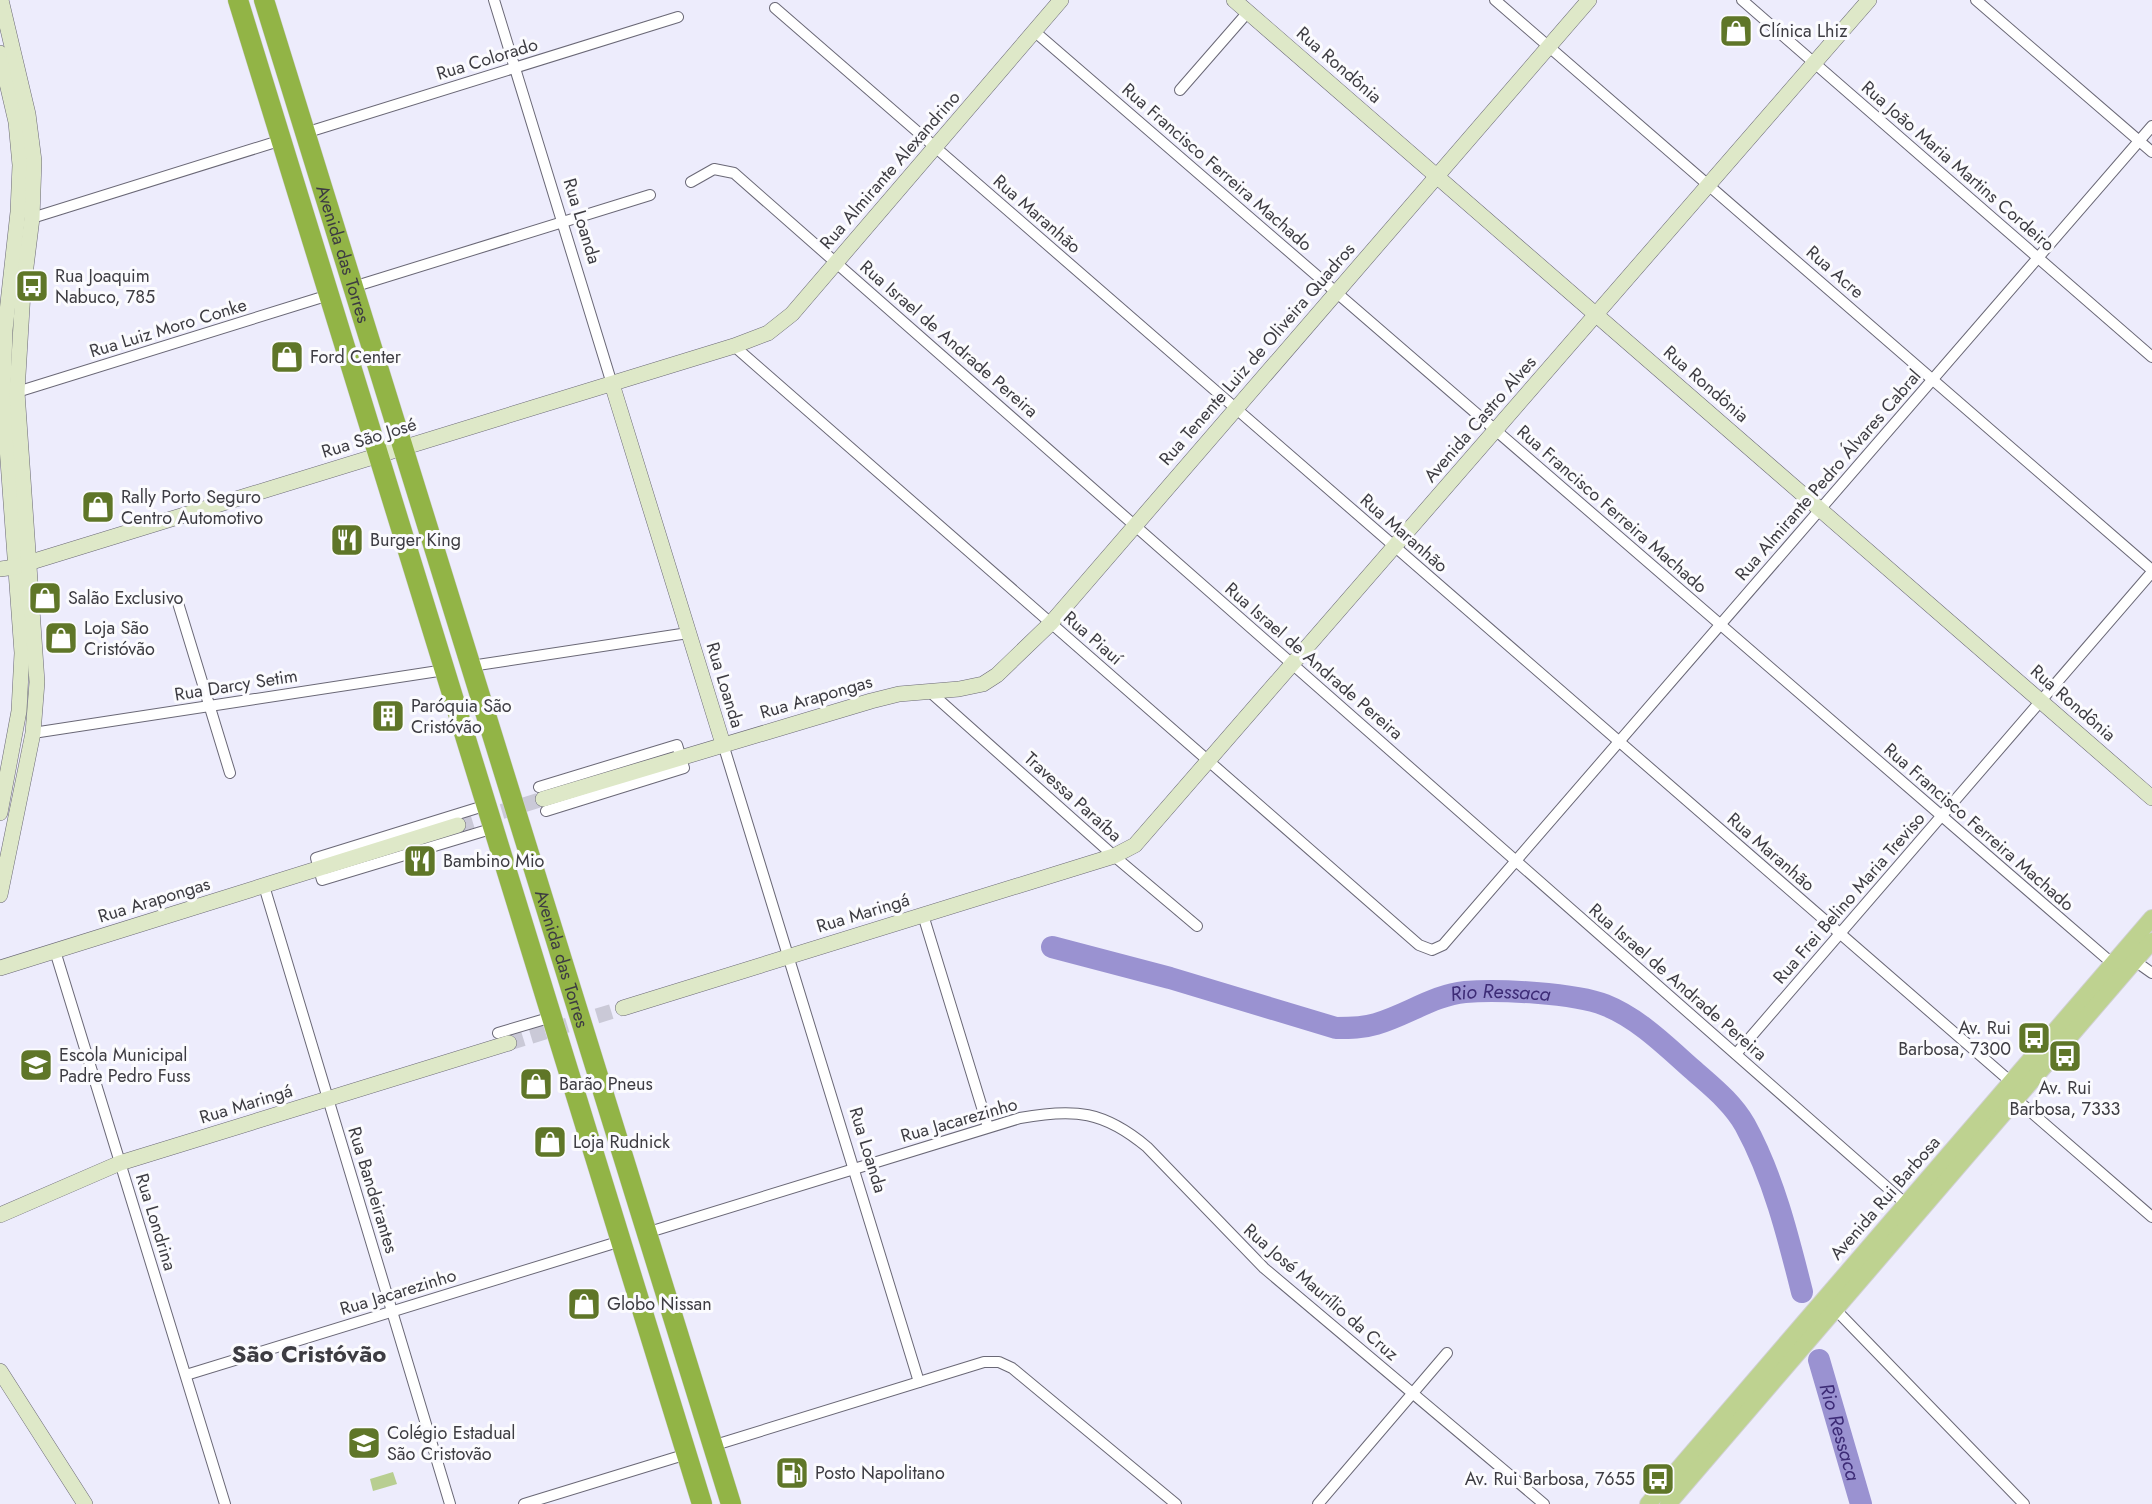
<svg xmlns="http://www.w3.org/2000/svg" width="2152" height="1504" font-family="Jost,sans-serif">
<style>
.green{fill:#b8ce91}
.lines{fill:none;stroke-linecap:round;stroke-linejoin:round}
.river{stroke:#9a92d1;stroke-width:22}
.secondary-tunnel{stroke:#cac9d7;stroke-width:15;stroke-dasharray:15 8;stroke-linecap:butt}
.street-casing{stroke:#6a6876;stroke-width:12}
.secondary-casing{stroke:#6a6876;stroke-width:16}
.primary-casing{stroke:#d0d0d2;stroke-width:18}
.highway-casing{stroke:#d0d0d2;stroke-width:21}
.street{stroke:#fff;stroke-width:10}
.secondary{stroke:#dee8c8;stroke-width:15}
.primary{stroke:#bed290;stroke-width:16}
.highway{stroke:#92b446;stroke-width:20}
.labels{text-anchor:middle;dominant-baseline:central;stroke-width:6;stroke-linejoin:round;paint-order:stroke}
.poi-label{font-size:18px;fill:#3d3c42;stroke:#fbfbfe;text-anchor:start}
.street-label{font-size:18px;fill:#3d3c42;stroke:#fbfbfe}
.water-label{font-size:20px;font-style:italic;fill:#3d2b76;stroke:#fbfbfe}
.district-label{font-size:24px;font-weight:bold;fill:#3d3c42;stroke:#fbfbfe}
</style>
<rect width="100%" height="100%" fill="#edecfc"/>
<path class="green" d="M393,1472L397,1484L373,1491L370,1479Z"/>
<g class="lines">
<g class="river">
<path id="s1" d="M1052,947L1170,978L1336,1028C1350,1028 1363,1028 1376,1024C1407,1015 1434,995 1465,992C1498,989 1575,993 1605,1005C1638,1018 1666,1046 1692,1069C1711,1086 1732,1102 1745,1125C1773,1176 1788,1236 1802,1292"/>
<path id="s2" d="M1819,1360L1861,1504"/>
</g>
<g class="secondary-tunnel">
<path d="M458,825L543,799"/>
<path d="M509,1043L623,1008"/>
</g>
<g class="street-casing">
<g id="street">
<path d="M494,0L612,384"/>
<path d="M1495,0L2152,570"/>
<path d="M1742,0L2152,357"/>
<path d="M1976,0L2152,152"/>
<path d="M775,8L2011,1082L2016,1099L2152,1217"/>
<path d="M1034,31L2106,958L2114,963L2135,961L2152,973"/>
<path d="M1180,90L1248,12"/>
<path d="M305,133L678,17"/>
<path d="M691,182L714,169L734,173L1906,1204"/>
<path d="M32,218L282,140"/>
<path d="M353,287L650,195"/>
<path d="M734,346L1419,945L1432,950L1443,945L2152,126"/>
<path d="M17,392L329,295"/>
<path d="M178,603L230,773"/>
<path d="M471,666L688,633"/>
<path d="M929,691L1114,856L1197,926"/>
<path d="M33,733L445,670"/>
<path d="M723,744L919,1382"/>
<path d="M539,787L677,745L684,768L546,811"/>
<path d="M487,805L316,858L322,880L494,828"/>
<path d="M264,886L450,1504"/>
<path d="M923,915L988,1127"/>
<path d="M55,951L225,1504"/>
<path d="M498,1033L552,1017"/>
<path d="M1736,1054L2152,572"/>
<path d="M646,1233L1020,1118C1075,1108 1104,1111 1147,1147L1264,1268L1544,1504"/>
<path d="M1835,1309L2024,1504"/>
<path d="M186,1375L621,1241"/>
<path d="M712,1446L984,1362H999L1012,1368L1176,1504"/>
<path d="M524,1504L687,1454"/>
<path d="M1318,1504L1447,1353"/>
</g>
</g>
<g class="secondary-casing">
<g id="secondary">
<path d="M1234,0L2152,798"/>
<path d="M0,53L16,122L20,165L18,212L5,330L3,392L22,653L19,711L0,813"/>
<path d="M612,384L723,744"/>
<path d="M0,569L15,567L734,346L768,333L792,314L1061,0"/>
<path d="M543,799L871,701L899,694L959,689L983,684L997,675L1051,623L1589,0"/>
<path d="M0,895L33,733L37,682L17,392L23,291L32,218L34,161L28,114L1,0"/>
<path d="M0,968L458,825"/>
<path d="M623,1008L1114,856L1135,845L1869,0"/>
<path d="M0,1215L120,1163L509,1043"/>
<path d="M0,1371L85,1504"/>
</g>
</g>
<g class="primary-casing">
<g id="primary">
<path d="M1648,1504L2152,918"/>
<path d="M1668,1504L2152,941"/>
</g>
</g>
<g class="highway-casing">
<g id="highway">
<path d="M238,0L702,1504"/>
<path id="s3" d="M264,0L731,1504"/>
</g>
</g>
<use href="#street" class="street"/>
<use href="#secondary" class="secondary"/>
<use href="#primary" class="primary"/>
<use href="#highway" class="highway"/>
</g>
<defs>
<g id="shop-square" transform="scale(1.725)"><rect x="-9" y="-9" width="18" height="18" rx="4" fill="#5f7628" stroke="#fbfbfe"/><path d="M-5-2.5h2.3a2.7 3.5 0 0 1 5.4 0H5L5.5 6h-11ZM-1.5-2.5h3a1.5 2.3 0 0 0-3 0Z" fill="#fff"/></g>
<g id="bus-square" transform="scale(1.725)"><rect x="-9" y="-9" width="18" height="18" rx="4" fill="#5f7628" stroke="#fbfbfe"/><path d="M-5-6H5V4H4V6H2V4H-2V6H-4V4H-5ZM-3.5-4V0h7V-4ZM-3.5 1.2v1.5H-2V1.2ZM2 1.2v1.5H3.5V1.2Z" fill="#fff"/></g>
<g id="restaurant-square" transform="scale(1.725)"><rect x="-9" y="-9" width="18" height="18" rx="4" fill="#5f7628" stroke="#fbfbfe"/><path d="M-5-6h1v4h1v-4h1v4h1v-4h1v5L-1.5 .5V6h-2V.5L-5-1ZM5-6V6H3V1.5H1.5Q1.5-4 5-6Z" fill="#fff"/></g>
<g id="building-square" transform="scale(1.725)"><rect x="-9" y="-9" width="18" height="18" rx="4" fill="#5f7628" stroke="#fbfbfe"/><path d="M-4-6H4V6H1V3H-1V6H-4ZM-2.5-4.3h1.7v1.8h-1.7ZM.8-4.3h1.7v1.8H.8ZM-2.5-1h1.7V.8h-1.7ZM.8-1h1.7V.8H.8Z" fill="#fff"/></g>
<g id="school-square" transform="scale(1.725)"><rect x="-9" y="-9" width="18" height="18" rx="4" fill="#5f7628" stroke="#fbfbfe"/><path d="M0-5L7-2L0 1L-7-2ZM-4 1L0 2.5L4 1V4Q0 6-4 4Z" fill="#fff"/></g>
<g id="fuel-square" transform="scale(1.725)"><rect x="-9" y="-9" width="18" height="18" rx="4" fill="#5f7628" stroke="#fbfbfe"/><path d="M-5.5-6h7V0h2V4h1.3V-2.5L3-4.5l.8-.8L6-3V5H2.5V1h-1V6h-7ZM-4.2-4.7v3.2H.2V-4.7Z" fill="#fff"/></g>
</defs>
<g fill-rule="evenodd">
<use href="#shop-square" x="1736" y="31"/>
<use href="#bus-square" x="32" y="286"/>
<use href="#shop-square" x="287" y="357"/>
<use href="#shop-square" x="98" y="507"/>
<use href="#restaurant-square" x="347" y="540"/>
<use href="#shop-square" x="45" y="598"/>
<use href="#shop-square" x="61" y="638"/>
<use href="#building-square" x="388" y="716"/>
<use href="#restaurant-square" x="420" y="861"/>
<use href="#bus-square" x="2034" y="1038"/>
<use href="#bus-square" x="2065" y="1056"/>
<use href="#school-square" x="36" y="1065"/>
<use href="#shop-square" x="536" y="1084"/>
<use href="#shop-square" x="550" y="1142"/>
<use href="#shop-square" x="584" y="1304"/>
<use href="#school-square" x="364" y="1443"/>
<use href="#fuel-square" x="792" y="1473"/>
<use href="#bus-square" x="1658" y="1479"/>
</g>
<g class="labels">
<g class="poi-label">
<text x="1759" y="31">Clínica Lhiz</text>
<text x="55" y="276">Rua Joaquim<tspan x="55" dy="21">Nabuco, 785</tspan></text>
<text x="310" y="357">Ford Center</text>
<text x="121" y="497">Rally Porto Seguro<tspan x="121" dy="21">Centro Automotivo</tspan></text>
<text x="370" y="540">Burger King</text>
<text x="68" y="598">Salão Exclusivo</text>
<text x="84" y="628">Loja São<tspan x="84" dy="21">Cristóvão</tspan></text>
<text x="411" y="706">Paróquia São<tspan x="411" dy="21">Cristóvão</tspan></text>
<text x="443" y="861">Bambino Mio</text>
<text x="2011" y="1028" text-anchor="end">Av. Rui<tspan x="2011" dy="21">Barbosa, 7300</tspan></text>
<text x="59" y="1055">Escola Municipal<tspan x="59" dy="21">Padre Pedro Fuss</tspan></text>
<text x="559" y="1084">Barão Pneus</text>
<text x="2065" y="1088" text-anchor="middle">Av. Rui<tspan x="2065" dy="21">Barbosa, 7333</tspan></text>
<text x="573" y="1142">Loja Rudnick</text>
<text x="607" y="1304">Globo Nissan</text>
<text x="387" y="1433">Colégio Estadual<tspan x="387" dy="21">São Cristovão</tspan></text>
<text x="815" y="1473">Posto Napolitano</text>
<text x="1635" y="1479" text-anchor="end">Av. Rui Barbosa, 7655</text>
</g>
<g class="street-label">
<text transform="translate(487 59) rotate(-17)">Rua Colorado</text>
<text transform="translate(1339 65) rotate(41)">Rua Rondônia</text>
<text transform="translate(1958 166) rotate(41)">Rua João Maria Martins Cordeiro</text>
<text transform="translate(1217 167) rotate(41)">Rua Francisco Ferreira Machado</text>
<text transform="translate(890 170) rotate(-49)">Rua Almirante Alexandrino</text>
<text transform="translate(1037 214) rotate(41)">Rua Maranhão</text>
<text transform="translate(582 221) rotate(73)">Rua Loanda</text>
<text stroke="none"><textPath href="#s3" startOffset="266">Avenida das Torres</textPath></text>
<text transform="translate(1835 272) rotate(41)">Rua Acre</text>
<text transform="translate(168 328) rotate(-17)">Rua Luiz Moro Conke</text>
<text transform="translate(949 339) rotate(41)">Rua Israel de Andrade Pereira</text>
<text transform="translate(1257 354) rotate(-49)">Rua Tenente Luiz de Oliveira Quadros</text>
<text transform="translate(1706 384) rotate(41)">Rua Rondônia</text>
<text transform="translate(1480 419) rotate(-49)">Avenida Castro Alves</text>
<text transform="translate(369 438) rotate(-17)">Rua São José</text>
<text transform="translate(1828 475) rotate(-49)">Rua Almirante Pedro Álvares Cabral</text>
<text transform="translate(1612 509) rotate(41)">Rua Francisco Ferreira Machado</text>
<text transform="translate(1404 533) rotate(41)">Rua Maranhão</text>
<text transform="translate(1093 638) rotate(41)">Rua Piauí</text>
<text transform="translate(1314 661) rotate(41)">Rua Israel de Andrade Pereira</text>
<text transform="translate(236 685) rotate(-9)">Rua Darcy Setim</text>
<text transform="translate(725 685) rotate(73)">Rua Loanda</text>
<text transform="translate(816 697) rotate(-16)">Rua Arapongas</text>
<text transform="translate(2073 703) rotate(41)">Rua Rondônia</text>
<text transform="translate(1073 797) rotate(42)">Travessa Paraíba</text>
<text transform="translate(1979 827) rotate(41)">Rua Francisco Ferreira Machado</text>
<text transform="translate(1771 852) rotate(41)">Rua Maranhão</text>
<text transform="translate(1849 898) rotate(-49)">Rua Frei Belino Maria Treviso</text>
<text transform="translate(154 900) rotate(-17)">Rua Arapongas</text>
<text transform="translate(863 913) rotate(-17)">Rua Maringá</text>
<text stroke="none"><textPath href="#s3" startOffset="1004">Avenida das Torres</textPath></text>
<text transform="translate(1678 982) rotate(41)">Rua Israel de Andrade Pereira</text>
<text transform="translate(246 1104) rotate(-17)">Rua Maringá</text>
<text transform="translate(959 1120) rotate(-16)">Rua Jacarezinho</text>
<text transform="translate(868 1150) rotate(73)">Rua Loanda</text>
<text transform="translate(373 1190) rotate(73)">Rua Bandeirantes</text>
<text transform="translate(1885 1198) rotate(-49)">Avenida Rui Barbosa</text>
<text transform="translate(156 1222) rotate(73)">Rua Londrina</text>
<text transform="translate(398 1292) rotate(-17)">Rua Jacarezinho</text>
<text transform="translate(1321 1292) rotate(41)">Rua José Maurílio da Cruz</text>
</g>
<g class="water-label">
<text stroke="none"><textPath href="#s1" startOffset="466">Rio Ressaca</textPath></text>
<text stroke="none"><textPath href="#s2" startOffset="75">Rio Ressaca</textPath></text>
</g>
<g class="district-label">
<text x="309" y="1353">São Cristóvão</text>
</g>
</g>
</svg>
